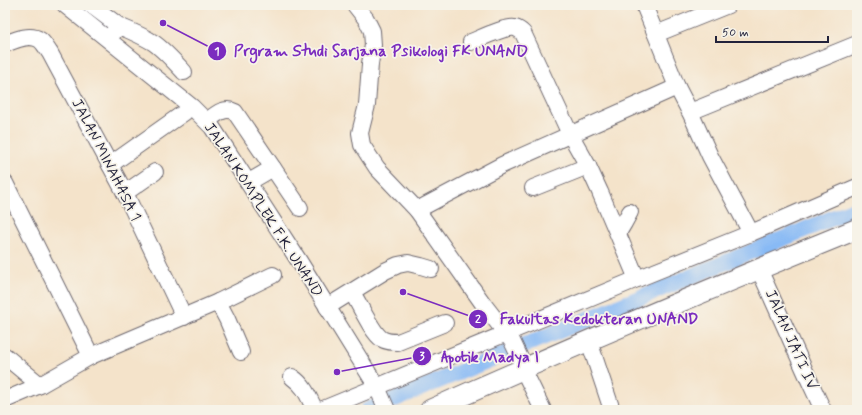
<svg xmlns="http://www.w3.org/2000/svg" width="862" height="415" font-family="Mynerve,sans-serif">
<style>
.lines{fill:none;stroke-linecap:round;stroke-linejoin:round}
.canal{stroke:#88baf5;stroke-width:16}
.minor-casing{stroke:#6c666d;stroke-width:18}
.major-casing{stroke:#6c666d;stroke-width:22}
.minor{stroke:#fff;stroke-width:16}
.major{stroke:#fff;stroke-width:20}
.labels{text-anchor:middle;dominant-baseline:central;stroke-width:3.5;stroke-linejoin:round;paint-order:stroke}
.street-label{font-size:15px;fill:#22223b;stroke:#f7f3e8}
.leader{fill:none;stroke:#7b2cbf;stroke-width:1.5}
.callout-dot{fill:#7b2cbf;stroke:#f7f3e8;stroke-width:1.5}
.mark-label{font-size:12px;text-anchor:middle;font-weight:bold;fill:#fff}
.callout-label{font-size:16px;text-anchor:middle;font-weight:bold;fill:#7b2cbf;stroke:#f7f3e8;stroke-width:3.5;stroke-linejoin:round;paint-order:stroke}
</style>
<rect width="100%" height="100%" fill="#f7f3e8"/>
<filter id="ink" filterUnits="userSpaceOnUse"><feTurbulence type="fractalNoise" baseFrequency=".025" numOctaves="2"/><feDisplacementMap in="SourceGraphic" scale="8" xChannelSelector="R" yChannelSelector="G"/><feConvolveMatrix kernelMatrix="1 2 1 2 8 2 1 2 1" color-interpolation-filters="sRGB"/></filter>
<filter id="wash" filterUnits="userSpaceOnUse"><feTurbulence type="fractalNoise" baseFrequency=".012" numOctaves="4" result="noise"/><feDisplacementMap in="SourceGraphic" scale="16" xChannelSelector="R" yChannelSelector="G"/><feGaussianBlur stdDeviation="0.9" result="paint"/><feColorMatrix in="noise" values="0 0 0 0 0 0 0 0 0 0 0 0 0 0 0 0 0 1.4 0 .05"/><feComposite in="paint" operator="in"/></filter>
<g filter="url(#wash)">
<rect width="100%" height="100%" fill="#f4e3ca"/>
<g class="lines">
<path class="canal" d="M368,410L857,208"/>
</g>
</g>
<g filter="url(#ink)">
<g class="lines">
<g class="minor-casing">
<g id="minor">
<path d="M65,5L192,107L212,127L299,261L377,387L387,410"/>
<path d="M91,5L119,26"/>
<path d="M355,5L366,19L372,31L373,45L370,64L367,105L360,133L362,145L369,156L377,168L417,210L484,305L512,341L520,358L523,369L543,410"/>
<path d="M644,5L677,87L690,112L710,156L751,233"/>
<path d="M656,34L728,5"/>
<path d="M108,39L119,26C131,31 143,36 154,43C165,51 174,61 184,72"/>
<path d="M471,42C481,38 506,26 515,28C519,29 521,31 523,33L570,134L588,166L600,192L637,279"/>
<path d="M5,44C15,40 30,33 40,40C44,43 47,49 50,53L125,193L184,317"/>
<path d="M690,112L857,44"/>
<path d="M207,121C215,115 224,106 235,112L273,168L249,182"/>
<path d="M110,165L185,112"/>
<path d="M273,168L300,208"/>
<path d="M5,183L91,356"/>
<path d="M533,188L588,166"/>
<path d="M125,193L155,172"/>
<path d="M417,210L502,165L677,87"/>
<path d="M618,233L624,223L630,212"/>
<path d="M759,269L809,380L823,410"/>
<path d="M352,292C358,302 373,334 382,339C387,342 392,342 398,342L445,323"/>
<path d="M218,302L227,319L241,352"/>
<path d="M327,307L385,271L398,265L408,263L421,266L431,269"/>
<path d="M589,341L612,410"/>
<path d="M5,356L40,385"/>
<path d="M292,377C305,386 308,396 315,410"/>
<path d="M5,400L40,385L91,356L218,302L273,275"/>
<path d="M321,410L637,279L751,233L857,187"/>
</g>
</g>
<g class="major-casing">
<path id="major" d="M430,410C571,347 714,287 857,229"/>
</g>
<use href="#minor" class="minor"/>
<use href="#major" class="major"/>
</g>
</g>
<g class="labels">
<g class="street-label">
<text transform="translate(106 160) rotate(63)">JALAN MINAHASA 1</text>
<text transform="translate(263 210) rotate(57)">JALAN KOMPLEK F.K. UNAND</text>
<text transform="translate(791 340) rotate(66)">JALAN JATI IV</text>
</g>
</g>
<path class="leader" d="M163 23L217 51M403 292L478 319M337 372L422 356"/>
<g class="callout-dot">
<circle cx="163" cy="23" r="4"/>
<circle cx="403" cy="292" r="4"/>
<circle cx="337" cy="372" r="4"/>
<circle cx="217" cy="51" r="10"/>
<circle cx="478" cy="319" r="10"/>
<circle cx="422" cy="356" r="10"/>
</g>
<g class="mark-label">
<text x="217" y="55">1</text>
<text x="478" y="323">2</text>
<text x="422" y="360">3</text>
</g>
<g class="callout-label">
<text x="381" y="56">Prgram Studi Sarjana Psikologi FK UNAND</text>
<text x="599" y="324">Fakultas Kedokteran UNAND</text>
<text x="490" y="362">Apotik Madya I</text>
</g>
<rect width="862" height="415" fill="none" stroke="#f7f3e8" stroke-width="20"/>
<path d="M716 36v6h112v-6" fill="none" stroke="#22223b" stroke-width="2"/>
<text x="722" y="36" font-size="12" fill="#22223b" stroke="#f7f3e8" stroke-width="3" paint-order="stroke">50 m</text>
</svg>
